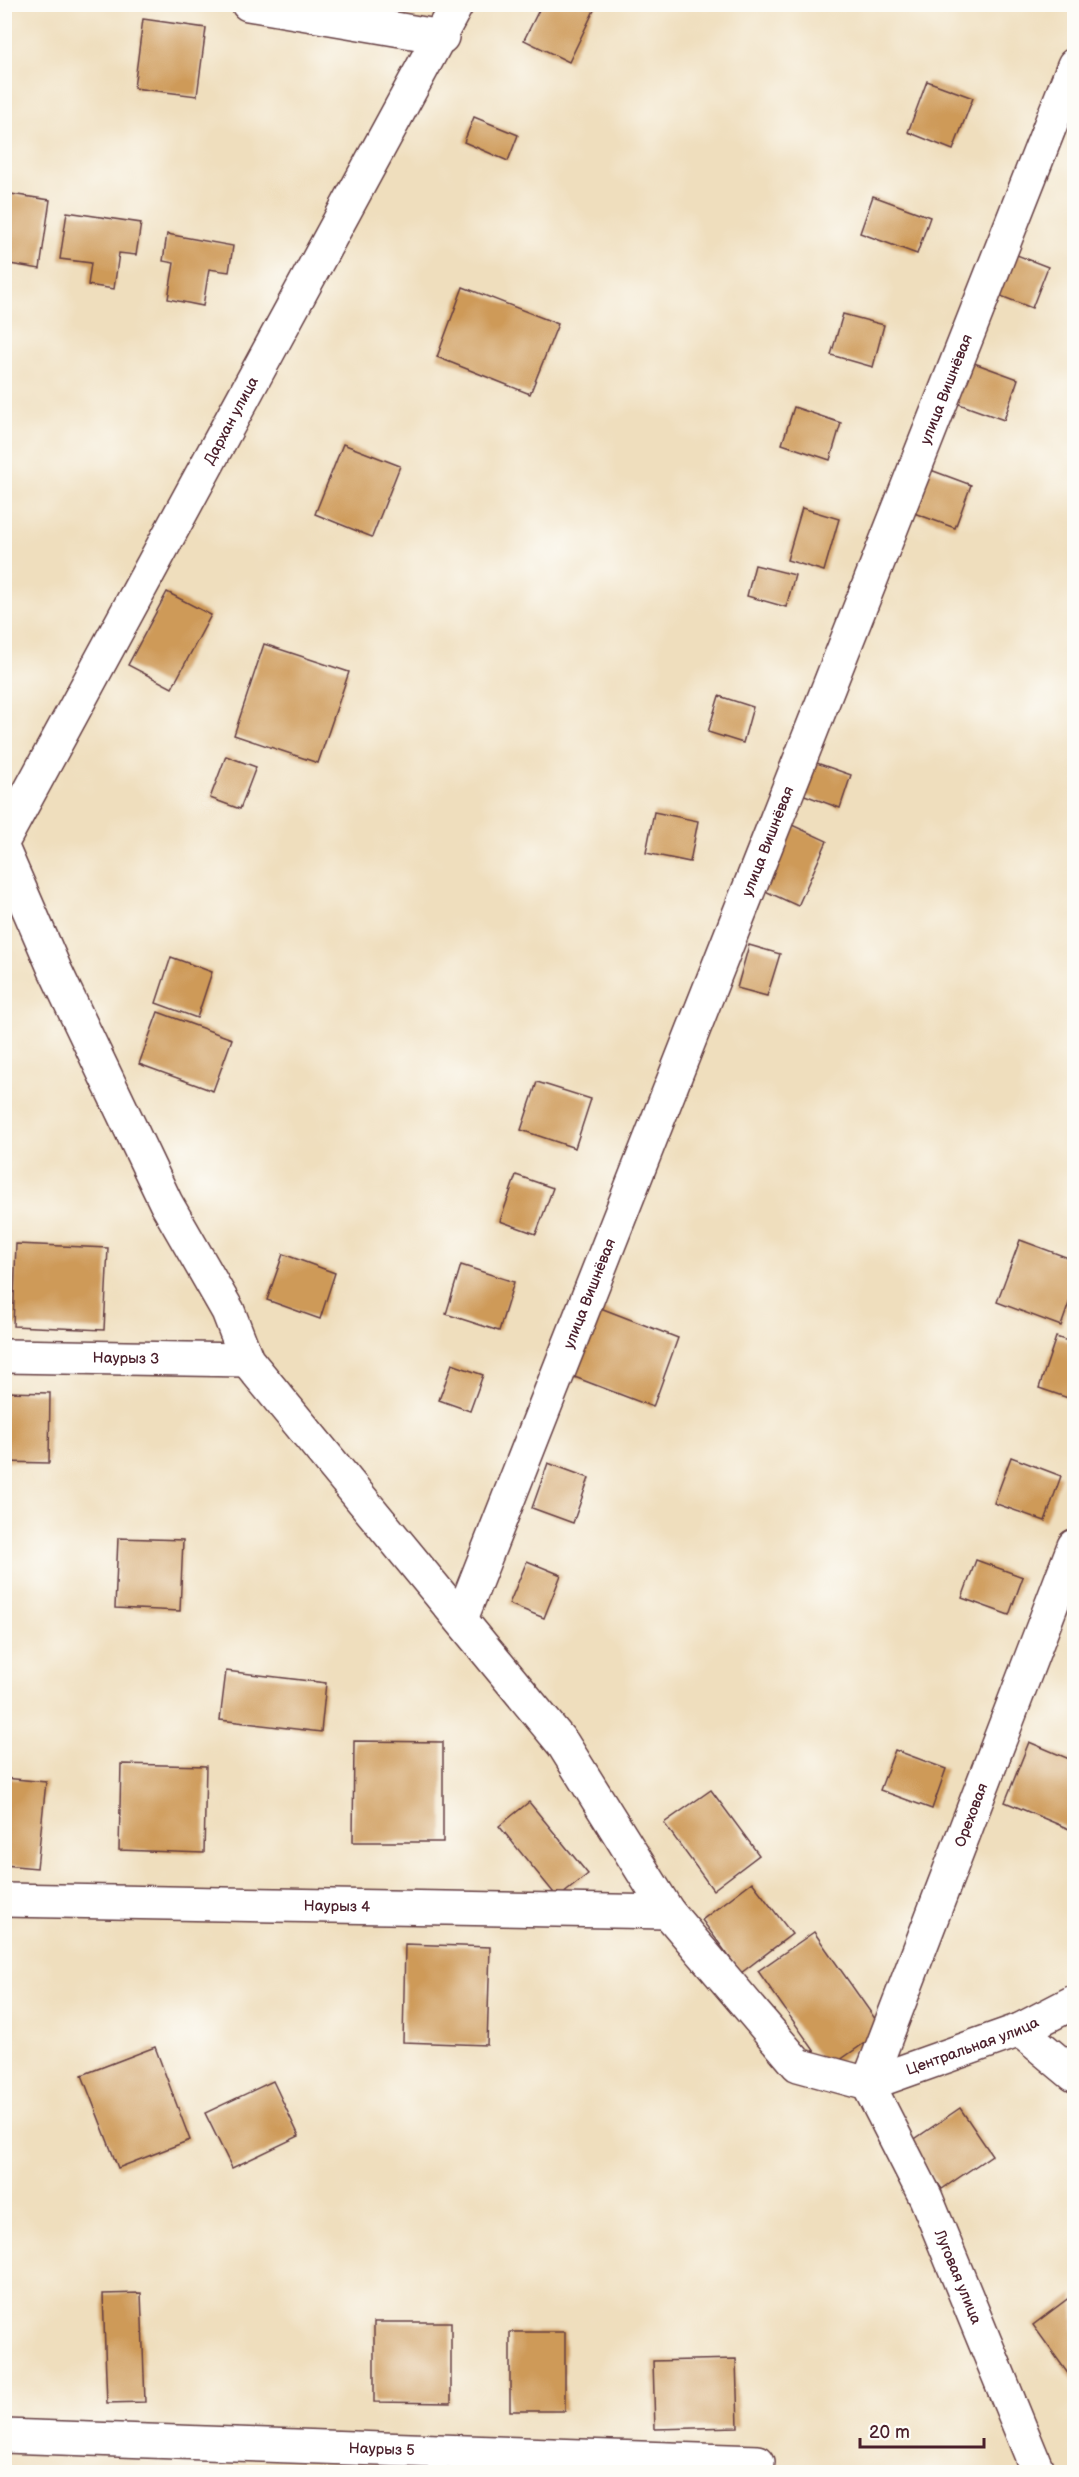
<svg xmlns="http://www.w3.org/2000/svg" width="1079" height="2477" font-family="'Balsamiq Sans',sans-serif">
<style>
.building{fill:#ce9a59}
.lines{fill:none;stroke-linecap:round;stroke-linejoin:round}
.minor-casing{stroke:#633c41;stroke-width:36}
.minor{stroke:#fff;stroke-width:33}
.labels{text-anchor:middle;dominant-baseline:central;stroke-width:5;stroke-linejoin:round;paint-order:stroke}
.street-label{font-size:15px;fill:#4a1f2b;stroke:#fdfcf7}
</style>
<rect width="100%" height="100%" fill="#fdfcf7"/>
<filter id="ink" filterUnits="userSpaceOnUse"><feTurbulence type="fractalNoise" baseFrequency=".0167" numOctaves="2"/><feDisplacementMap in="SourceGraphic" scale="12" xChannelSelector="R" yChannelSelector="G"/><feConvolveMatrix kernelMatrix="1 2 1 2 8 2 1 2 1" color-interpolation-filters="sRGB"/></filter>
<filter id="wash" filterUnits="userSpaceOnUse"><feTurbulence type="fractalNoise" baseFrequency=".008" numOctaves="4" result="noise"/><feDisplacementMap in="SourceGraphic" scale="24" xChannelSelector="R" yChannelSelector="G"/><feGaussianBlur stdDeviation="1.35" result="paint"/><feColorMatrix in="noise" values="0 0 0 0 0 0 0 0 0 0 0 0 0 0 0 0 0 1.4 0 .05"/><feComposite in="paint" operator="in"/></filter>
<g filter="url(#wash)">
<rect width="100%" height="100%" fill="#efdebd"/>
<g id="blocks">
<g class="building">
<path d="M542,4H597L569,62L524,40Z"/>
<path d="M143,19L206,28L197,96L134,88Z"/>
<path d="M927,81L973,98L953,150L908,132Z"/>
<path d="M474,117L518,135L508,161L464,142Z"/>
<path d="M4,193L50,200L40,269L4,263Z"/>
<path d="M873,196L930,217L917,254L860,233Z"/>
<path d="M67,212L141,223L136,255L119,253L114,289L88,285L91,263L60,259Z"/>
<path d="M167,234L233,246L229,272L209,269L203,306L168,299L174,263L163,261Z"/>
<path d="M1004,250L1048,267L1032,308L988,291Z"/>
<path d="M463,287L558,324L530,394L437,357Z"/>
<path d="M843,314L884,325L873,367L831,355Z"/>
<path d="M963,359L1018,379L1004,420L948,400Z"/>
<path d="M794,407L841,423L830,460L782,444Z"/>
<path d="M343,444L400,466L372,537L315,514Z"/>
<path d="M920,466L971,485L955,528L903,509Z"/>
<path d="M802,508L839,519L824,571L787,560Z"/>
<path d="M755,565L795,575L786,607L747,596Z"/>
<path d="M167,592L211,615L172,688L128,665Z"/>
<path d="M264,644L349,672L318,763L234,735Z"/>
<path d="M719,696L753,707L743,743L708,732Z"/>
<path d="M226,756L256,767L240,809L210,798Z"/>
<path d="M811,761L851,775L840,808L799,793Z"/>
<path d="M654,812L698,821L690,862L646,853Z"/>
<path d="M781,820L827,841L798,906L752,885Z"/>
<path d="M749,945L780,954L767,996L737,988Z"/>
<path d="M171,957L212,972L197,1018L156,1003Z"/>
<path d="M158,1012L232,1039L213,1091L139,1064Z"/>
<path d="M537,1082L591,1099L575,1148L521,1130Z"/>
<path d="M516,1175L553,1188L536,1234L500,1221Z"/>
<path d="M1020,1240L1074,1260V1289L1061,1326L997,1302Z"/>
<path d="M16,1244L108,1248L104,1330L13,1326Z"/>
<path d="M283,1254L335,1273L320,1319L267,1300Z"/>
<path d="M461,1265L514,1282L499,1331L446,1314Z"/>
<path d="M598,1307L678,1338L653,1407L572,1376Z"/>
<path d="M1056,1337L1074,1343V1400L1039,1388Z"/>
<path d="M452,1364L483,1375L470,1411L439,1400Z"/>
<path d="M4,1392L50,1393L49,1463L4,1462Z"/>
<path d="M1011,1457L1061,1476L1045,1521L994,1503Z"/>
<path d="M548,1463L589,1478L573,1523L532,1508Z"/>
<path d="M118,1538L183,1540L180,1611L115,1608Z"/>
<path d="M976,1560L1023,1577L1009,1615L962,1598Z"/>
<path d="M527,1561L561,1575L544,1618L509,1604Z"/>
<path d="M226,1671L326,1683L321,1732L220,1720Z"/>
<path d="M354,1741L443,1742V1842H353Z"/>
<path d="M1029,1742L1074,1761V1831L1005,1802Z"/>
<path d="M895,1750L946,1769L932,1809L880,1790Z"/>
<path d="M121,1764L206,1766L204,1853L119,1850Z"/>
<path d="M4,1778L46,1782L37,1868L4,1865Z"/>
<path d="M711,1790L759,1855L713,1890L664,1823Z"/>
<path d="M529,1802L588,1874L558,1898L499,1826Z"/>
<path d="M752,1882L792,1934L741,1973L702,1920Z"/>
<path d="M814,1932L883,2030L827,2069L758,1971Z"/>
<path d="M405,1944L490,1947L487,2045L403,2042Z"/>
<path d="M155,2047L190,2140L118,2168L82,2075Z"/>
<path d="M273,2081L299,2136L232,2168L205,2113Z"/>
<path d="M960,2108L992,2155L942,2189L909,2143Z"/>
<path d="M141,2293L145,2402L107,2403L103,2294Z"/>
<path d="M1074,2294V2382L1033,2325Z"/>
<path d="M374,2322H451V2403L374,2402Z"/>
<rect x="510" y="2332" width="55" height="79"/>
<path d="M736,2359L738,2427L655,2429L653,2361Z"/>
</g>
</g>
</g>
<g filter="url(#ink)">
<use href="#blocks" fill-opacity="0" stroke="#633c41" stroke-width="1.5"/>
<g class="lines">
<g class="minor-casing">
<g id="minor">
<path d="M248,4L442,37"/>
<path id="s1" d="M4,839L457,4"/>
<path d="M4,852L55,970L166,1203L228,1311L247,1360L563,1744L668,1912L798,2065L868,2084"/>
<path id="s2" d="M4,1356L247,1360"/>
<path id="s3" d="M461,1619L1074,65"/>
<path id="s4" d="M4,1900L668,1912"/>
<path d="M1020,2030L1074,2075"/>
<path id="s5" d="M868,2084L1074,1546"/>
<path id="s6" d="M868,2084L926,2198L1038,2472"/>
<path id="s7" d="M868,2084L1020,2030L1074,2002"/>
<path id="s8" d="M4,2436L758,2462"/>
</g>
</g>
<use href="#minor" class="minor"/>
</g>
</g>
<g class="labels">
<g class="street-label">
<text stroke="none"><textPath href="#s3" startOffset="1322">улица Вишнёвая</textPath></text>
<text stroke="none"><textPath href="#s1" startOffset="476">Дархан улица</textPath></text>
<text stroke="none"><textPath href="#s3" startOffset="836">улица Вишнёвая</textPath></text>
<text stroke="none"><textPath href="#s3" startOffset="350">улица Вишнёвая</textPath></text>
<text stroke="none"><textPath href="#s2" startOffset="122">Наурыз 3</textPath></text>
<text stroke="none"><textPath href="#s5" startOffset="288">Ореховая</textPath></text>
<text stroke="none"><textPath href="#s4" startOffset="333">Наурыз 4</textPath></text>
<text stroke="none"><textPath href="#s7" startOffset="111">Центральная улица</textPath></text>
<text stroke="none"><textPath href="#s6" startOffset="213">Луговая улица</textPath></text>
<text stroke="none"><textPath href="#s8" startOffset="378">Наурыз 5</textPath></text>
</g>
</g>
<rect width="1079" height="2477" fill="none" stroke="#fdfcf7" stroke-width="24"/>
<path d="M860 2438v9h124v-9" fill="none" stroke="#4a1f2b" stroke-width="3"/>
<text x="869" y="2438" font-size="18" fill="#4a1f2b" stroke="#fdfcf7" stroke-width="4.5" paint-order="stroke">20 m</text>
</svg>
